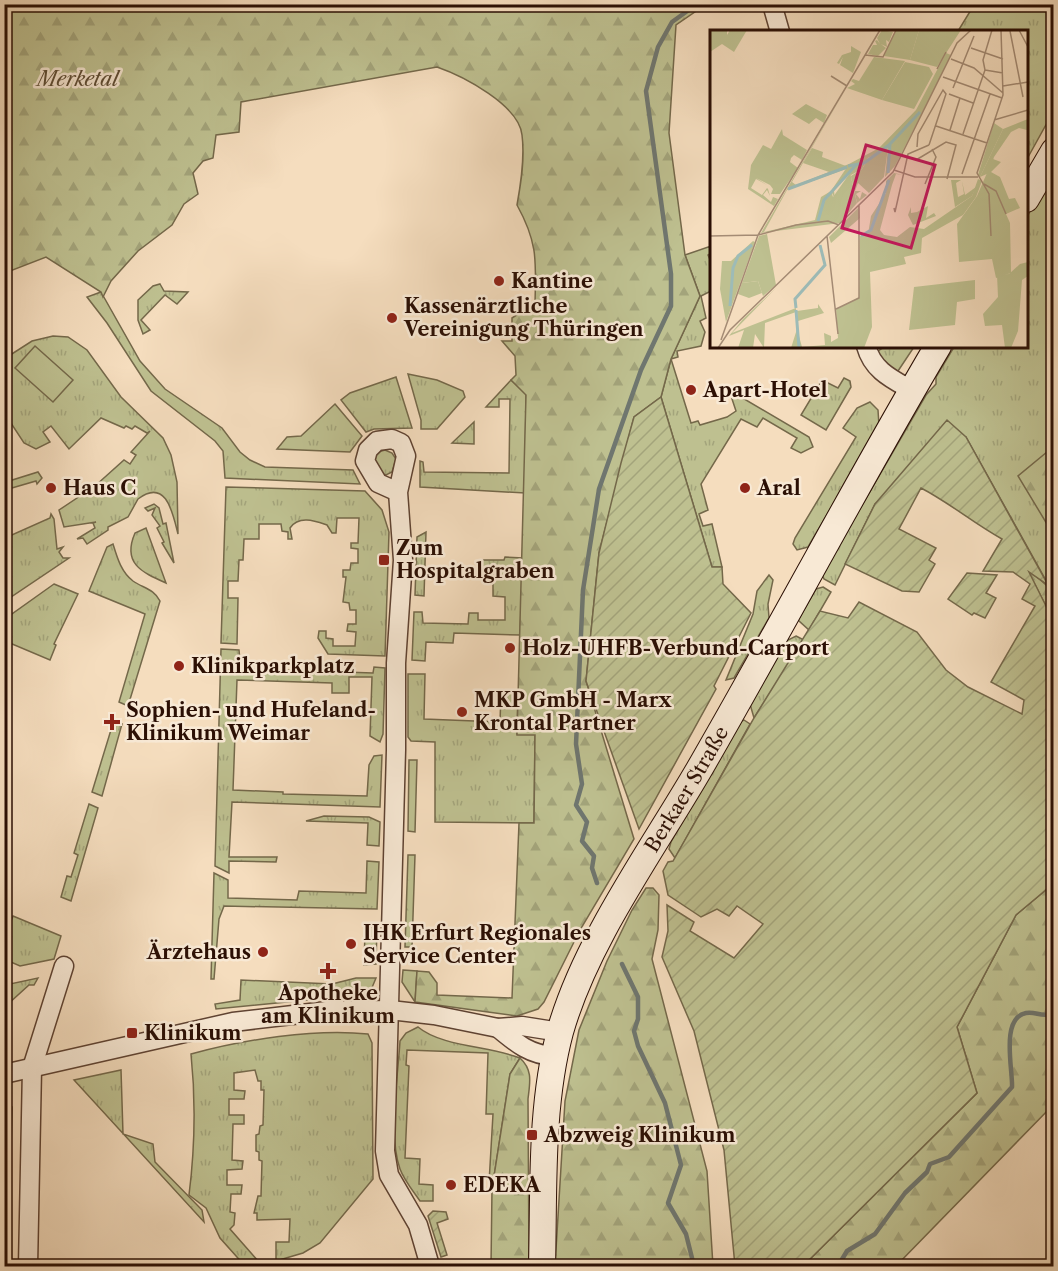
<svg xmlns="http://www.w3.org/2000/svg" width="1058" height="1271" font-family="'Libre Caslon Text',serif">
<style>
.grass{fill:url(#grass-tufts);stroke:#74684a;stroke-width:1.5}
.forest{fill:url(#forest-firs);stroke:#74684a;stroke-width:1.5}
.garden{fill:url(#garden-furrows);stroke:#74684a;stroke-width:1.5}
.pitch{fill:#bec090;stroke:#74684a;stroke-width:1.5}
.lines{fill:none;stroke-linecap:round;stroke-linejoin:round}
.stream{stroke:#6f766f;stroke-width:4.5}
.minor-casing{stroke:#5e4232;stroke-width:21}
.secondary-casing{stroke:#2b0f04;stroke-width:28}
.minor{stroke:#f8e9d5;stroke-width:18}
.secondary{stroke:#f8e9d5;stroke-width:26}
.poi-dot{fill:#8f2418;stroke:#f8e9d5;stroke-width:2}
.labels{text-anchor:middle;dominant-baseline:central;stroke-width:5;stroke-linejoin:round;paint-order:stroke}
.park-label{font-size:20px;font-style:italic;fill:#5e4d35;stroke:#f8e9d5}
.poi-label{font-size:20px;font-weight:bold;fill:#2b0f04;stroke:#f8e9d5;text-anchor:start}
.street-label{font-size:20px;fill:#2b0f04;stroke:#f8e9d5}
.inset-river{fill:none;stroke:#9dbbb7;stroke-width:3}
.inset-road{fill:none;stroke:#a48b74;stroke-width:1.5}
.view{fill:#c2185b;fill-opacity:0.15;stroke:#c2185b;stroke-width:3}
.inset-edge{fill:none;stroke:#2b0f04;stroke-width:3}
</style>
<defs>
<pattern id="grass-tufts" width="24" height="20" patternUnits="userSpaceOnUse" patternTransform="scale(1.5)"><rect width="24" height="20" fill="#bec090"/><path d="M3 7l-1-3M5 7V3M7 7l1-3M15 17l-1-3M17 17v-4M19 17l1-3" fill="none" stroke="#a3a47b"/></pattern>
<pattern id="forest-firs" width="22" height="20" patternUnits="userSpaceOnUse" patternTransform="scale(1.5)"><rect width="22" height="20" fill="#bec090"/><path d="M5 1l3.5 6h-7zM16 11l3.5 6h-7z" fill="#a3a47b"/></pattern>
<pattern id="garden-furrows" width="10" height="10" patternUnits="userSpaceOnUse" patternTransform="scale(1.5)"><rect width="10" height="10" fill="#bec090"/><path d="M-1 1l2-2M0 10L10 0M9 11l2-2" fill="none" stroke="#a3a47b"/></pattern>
</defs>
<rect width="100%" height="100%" fill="#f5ddbe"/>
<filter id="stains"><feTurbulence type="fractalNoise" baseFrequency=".00333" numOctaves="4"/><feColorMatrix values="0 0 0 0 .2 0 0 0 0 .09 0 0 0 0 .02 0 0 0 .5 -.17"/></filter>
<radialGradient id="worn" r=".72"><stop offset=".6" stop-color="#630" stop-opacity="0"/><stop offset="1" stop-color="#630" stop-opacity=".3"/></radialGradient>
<g class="grass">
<path d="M974,5H1053V112L1027,159L1026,32L958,31Z"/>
<path d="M1053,170V593L966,437L875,504L835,585L824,579L822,574L926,395L936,384V377L954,347L1026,346L1027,217Z"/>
<path d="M711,246V253L708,255L711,262V291L701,296L706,318L700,321L705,332L701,346L677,351L678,357L671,359L691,423L698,421L700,425L727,417L736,411L729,390L809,437L813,447L801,453L791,448L797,438L763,418L757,427L741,419L701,484L708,510L699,514L703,526L712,524L722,567H712L661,397L671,359L700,296L685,255Z"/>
<path d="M160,284L164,291L188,292L177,304L165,295L141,320L150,330L143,334L138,320V300L153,286Z"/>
<path d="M101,292L140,361L165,389L222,428L240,452L250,460L265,467L353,470L360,484L225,478L223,451L215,441L151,391L107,323L87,297Z"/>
<path d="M53,336L68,337L87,350L121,397L163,438L171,455L177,482L178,534C173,515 167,477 138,499L128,517L108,527V530L87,544L83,538L77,539L95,528L93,523L96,522L64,527L59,510L95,486L124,460L130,464L136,455L131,452L150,431L147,433L135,426L132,429L126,426L124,428L101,418L69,449L51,426L43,432L50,442L36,449L24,443L5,414L4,359L32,341Z"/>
<path d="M884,347H914L896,374L874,354Z"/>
<path d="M408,374L437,380L463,391L465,397L437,429H421V420Z"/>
<path d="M396,377L412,428L374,429L366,432L341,400L350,393Z"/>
<path d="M844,378L850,381L851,387L826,430L801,415L822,380L838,388Z"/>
<path d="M511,380L526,394L525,493L420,487V461L423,462L424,472L509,473L510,399H499V407H486Z"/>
<path d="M870,402L878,410L879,426L808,547L797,550L793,544L795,538L856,437L843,428L857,408Z"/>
<path d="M335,404L362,436L350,452L277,449L287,437L301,436Z"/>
<path d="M474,422V444L452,443Z"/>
<path d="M385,450L392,453L396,459L392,472L386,475L382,474L374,458L378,452Z"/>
<path d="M4,469L9,481L38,472L42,478L37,484L36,481L5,490Z"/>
<path d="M226,487L365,491L382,510L389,532L385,656L328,654L318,638L319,631H326V638L333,639V646H355L356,632L347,631L348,624H356V610H350L349,603L343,602L346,577H343V570H350L351,563H358V549L351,548V543H358L359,518H337L336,533H332L327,525C315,521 299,515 290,528L292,539H288V532L282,531L281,524H259V539H244L243,560H239L238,581H228V598H238L237,644L221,643Z"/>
<path d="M154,504L159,508L163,524L166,523L174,563L162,543L164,542L157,528L160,526L152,515L155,508L148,511L145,508Z"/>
<path d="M51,514L54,519L57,549L63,547L59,552L63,558H69L5,601V538L50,518Z"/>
<path d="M146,528L166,583C141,572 122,563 135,533Z"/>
<path d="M426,532L424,596L415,595L417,537Z"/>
<path d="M113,544C117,557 121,572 133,581C143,588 154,589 160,601L128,706L119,702L145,614L89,591L107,547Z"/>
<path d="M505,557L523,558L520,635L454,633L453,643L426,642L425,661L412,660L414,612H422L423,623L468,624L469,613H478V620H505V597L493,596V572L481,571V560H504Z"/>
<path d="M769,575L773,580L768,604L769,618L734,678L726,680L753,614L757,591Z"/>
<path d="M54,584L78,594L54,644L56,645L50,660L5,641V619Z"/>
<path d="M823,587L831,592L809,630L798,620L816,589Z"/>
<path d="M796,636L804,640L754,718L750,704L786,641Z"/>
<path d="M221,649L239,650L240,661L250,663L251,669L373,673L374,667L385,668L383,734L380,742L370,736L372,677H349V693H332V683L237,680L233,790L283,792V794L367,796L369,765L374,756L382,755L380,807L232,802L229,857H277L276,862L229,861V873L215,866Z"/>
<path d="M408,674H425L424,719L500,722L501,693H518L517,734H535L534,823L435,822V742L411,741L408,737Z"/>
<path d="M114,720L122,724L102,796L92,792Z"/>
<path d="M744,720L750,724L675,858L669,849L671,842L739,722Z"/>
<path d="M409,760H417L415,832L408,831Z"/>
<path d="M89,804L98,808L71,901L61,897L67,876L71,877L78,855L74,853Z"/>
<path d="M324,816L369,817L380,822L379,846L367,845L368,823L306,821Z"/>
<path d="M367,861L379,862L377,909L224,906L219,919L214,979H211L214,873L228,880V898L297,900L299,891L366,893Z"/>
<path d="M13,916L61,936L54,959L20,966L11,962L5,964V936Z"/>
<path d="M368,927H377L376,964L364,965L365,932Z"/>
<path d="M403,970L417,971L415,1002L402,982Z"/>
<path d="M38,978L34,985H29L8,1004L9,1001H5V985Z"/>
<path d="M356,978H376L371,990L358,995L216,1009L215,1004L240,1000L241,980L332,984Z"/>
<path d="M418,1027C442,1047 490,1046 520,1058L510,1074L492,1189L489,1183L493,1114H486L488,1053L407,1050L406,1065L409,1066L405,1158L420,1159L419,1184L433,1185V1201H420C413,1191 404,1180 400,1169C388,1135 398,1077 400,1041L406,1033Z"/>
<path d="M368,1034L372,1043L373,1179L320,1243L303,1253L276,1261V1242H289L290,1219L257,1220V1213H254L258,1196H261L262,1161L259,1160V1152L256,1151V1135L259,1134L260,1126L263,1125L264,1090H261V1081H258L255,1070L234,1073V1090L245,1091L244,1099H229V1115H244V1124H233L232,1160L243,1161L242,1169L227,1170V1185H242L241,1194H231L230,1212L235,1213L234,1225L230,1229L259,1262L258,1266H245L220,1238L206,1208L189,1195C195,1147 196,1102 191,1054C242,1040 315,1028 368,1034Z"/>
<path d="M121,1070L123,1134L153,1144L155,1162L202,1210L204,1222L74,1080Z"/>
<path d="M5,1098L12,1107L9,1241H4Z"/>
</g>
<g class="forest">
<path d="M4,5H705L676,25L669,133L685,255L700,296L671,359L661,397L634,417L599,553L586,681L634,839L580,930L544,1002L538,1009L517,1016L415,1002L417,971L429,972L437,983V995L512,998L519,823H534L535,735H517L526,395L511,380L516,375L515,356L502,341H512V318L535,303C536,261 538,243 517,205C521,183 525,158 522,135C519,105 463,76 437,67L241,102L239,132L216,135L213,158L203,161L193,173L198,194L184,204L172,225L138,251L111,281L103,297L101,292L46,257L5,273Z"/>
<path d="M1053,447V534L1018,476Z"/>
<path d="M1028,571C1054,588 1053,590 1053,620Z"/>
<path d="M408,855H415L412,947H405Z"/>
<path d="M1053,884V1105L896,1266H803L977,1093L957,1027L1016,915Z"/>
<path d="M646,888H653L659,895L658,930L652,959L707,1171L713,1266H555L565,1101L579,1030L607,961L632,910Z"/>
<path d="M520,1058C533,1070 530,1082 528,1099L529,1266H491L492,1189L510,1074Z"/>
</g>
<g class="garden">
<path d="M661,397L712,567H722L723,584L751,613L714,686L716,689L639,829L586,681L599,553L621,463L634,417Z"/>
<path d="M947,420L966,437L1048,585L1029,572L1053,620V884L1016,915L957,1027L977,1093L803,1266H735L724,1150L694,1031L662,957L668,931L667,905L694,922L690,931L734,958L763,924L737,906L729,916L717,909L701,917L668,895L663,871L668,862L673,861L754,718L820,611L848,618L859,602L917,632L946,670L968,687L1022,714L1024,700L991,682L1035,606L1022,599L1030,584L1013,572L983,571L1002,539C973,523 950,503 921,488L899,529L936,548L929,560L935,564L919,592L902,591L845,564L875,504Z"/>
<path d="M967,573L997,575L986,593L996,598L985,618L974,613L972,615L948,599Z"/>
<path d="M433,1211L446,1212L448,1219L437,1223L447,1255L441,1257L428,1216Z"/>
</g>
<path class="pitch" d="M35,346L73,380L53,402L15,368Z"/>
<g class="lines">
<g class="stream">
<path d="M597,883L592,868L594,856L582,841L587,822L576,805L582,784L576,744L583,590L599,489L641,370L671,306V274L646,91L658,47L672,22L697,4"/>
<path d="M622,964L638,997V1019L634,1031L638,1046L665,1103L681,1165L668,1203L686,1234L694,1266"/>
<path d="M838,1266L847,1251L875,1234L905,1193L927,1172L930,1164L949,1157L1012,1087C1013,1070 1000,1018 1026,1013C1036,1011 1042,1018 1054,1013"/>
</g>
<g class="minor-casing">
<g id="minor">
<path d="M772,4L780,32"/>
<path d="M866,346C873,371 892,379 913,391"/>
<path d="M398,492L378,483L365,461L368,450L377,441L392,439L401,443L406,456L398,492L403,560L396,663V750L385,1151L389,1175L418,1225L430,1266"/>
<path d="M498,1028C516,1043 530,1055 554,1056"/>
<path d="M4,1074L233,1022L327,1011L390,1010L434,1015L498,1028L522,1026L560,1032"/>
<path d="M28,1266L32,1068L64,966"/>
</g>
</g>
<g class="secondary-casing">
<g id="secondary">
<path d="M1026,199L1054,151"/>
<path id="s1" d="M542,1266C544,1189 540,1107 560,1032C586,939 656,845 704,761C783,624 857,483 938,346"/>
</g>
</g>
<use href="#minor" class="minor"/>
<use href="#secondary" class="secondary"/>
</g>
<g class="poi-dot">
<circle cx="499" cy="281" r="6"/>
<circle cx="392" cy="318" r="6"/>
<circle cx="691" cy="390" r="6"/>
<circle cx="51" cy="488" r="6"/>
<circle cx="745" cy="488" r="6"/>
<rect x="378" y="554" width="12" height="12" rx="3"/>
<circle cx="510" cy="648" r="6"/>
<circle cx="179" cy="666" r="6"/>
<circle cx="462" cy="712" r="6"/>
<path d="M109 713h6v6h6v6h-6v6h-6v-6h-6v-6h6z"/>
<circle cx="351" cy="944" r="6"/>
<circle cx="263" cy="952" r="6"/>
<path d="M325 962h6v6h6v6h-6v6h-6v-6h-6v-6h6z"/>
<rect x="126" y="1027" width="12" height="12" rx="3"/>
<rect x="526" y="1129" width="12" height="12" rx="3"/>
<circle cx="451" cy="1185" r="6"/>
</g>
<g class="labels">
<g class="park-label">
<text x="78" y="79">Merketal</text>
</g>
<g class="poi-label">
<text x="511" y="281">Kantine</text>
<text x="404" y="306">Kassenärztliche<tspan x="404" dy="23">Vereinigung Thüringen</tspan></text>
<text x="703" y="390">Apart-Hotel</text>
<text x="63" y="488">Haus C</text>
<text x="757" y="488">Aral</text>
<text x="396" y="548">Zum<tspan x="396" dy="23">Hospitalgraben</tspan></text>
<text x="522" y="648">Holz-UHFB-Verbund-Carport</text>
<text x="191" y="666">Klinikparkplatz</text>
<text x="474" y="700">MKP GmbH - Marx<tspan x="474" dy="23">Krontal Partner</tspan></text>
<text x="126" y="710">Sophien- und Hufeland-<tspan x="126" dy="23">Klinikum Weimar</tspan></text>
<text x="363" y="933">IHK Erfurt Regionales<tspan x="363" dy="23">Service Center</tspan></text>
<text x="251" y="952" text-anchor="end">Ärztehaus</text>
<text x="328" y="993" text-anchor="middle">Apotheke<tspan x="328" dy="23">am Klinikum</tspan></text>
<text x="144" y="1033">Klinikum</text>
<text x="544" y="1135">Abzweig Klinikum</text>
<text x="463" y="1185">EDEKA</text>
</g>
<g class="street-label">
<text stroke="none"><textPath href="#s1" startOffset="510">Berkaer Straße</textPath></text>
</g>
</g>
<g transform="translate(710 30)">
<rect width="318" height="318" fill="#f5ddbe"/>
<path d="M1,0H17V5L20,0H37L24,22L12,14L0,22ZM141,16L151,22L143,43L130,35L133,27L129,34L127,33L132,25L141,22ZM134,62L82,152L86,155L139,134V138L77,160L54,202L105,190L111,167L121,161L123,167L140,143L147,173L130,193L51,203ZM96,74L117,85L114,93L106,88L99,94L82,84ZM318,89L317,100L309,98L301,102L284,127L279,143L270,147L293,99ZM72,99L73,105L97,120L92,130L84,125L81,128L80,132L88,138L70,164H61L63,159L60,155L46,148L57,155L46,149L41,158L52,165L57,158L58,159L60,166L57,160L53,165L61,172L63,167L68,169L64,176L38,159L41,135L53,115L61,119ZM241,150H251L246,153L248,167L254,164L252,151L255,165L266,157L262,166L245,177ZM218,176L216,188L224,183L226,186L203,195L198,185L201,177V183L207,182ZM149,177L150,188L121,213L119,207ZM66,258L22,303L86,278V282L55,293L54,318L45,304L43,318H28L34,300L19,306L33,289Z" fill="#bec090"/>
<path d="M236,23L241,25L185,136L175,147L178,118L158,128L152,139L141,145L145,162L140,144L135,146L124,161L125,169L121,161L139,134L169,118L206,80ZM184,143L193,145L186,144L182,155L170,200L174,205L187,207L200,197L214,199L262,166L268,149L272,151L266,167L253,185L212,208L211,223L194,227L196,234L160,242L162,297L154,318H81L87,299L92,317L115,315L114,303L121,306V312L128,308L126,279L149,267L150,206L158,204L161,186L176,163V151ZM57,204L66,255L53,266L48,251L32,253L49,206ZM43,211L45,212L16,292L10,259L12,231H21ZM318,232V246L312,250L308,301L301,318H295L292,295L275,296L273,284L288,267L287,245L299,244L310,234ZM108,274L114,283L88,291L87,281L108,278Z" fill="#bec090"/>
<path d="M209,0H251L227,37L200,30ZM195,32L219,37L223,44L204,79L172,70Z" fill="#bec090"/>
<path d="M172,0L183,2L179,12L176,10L177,17L171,14L176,18L168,26L158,24L163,15H167L165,11L167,10L170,14L167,8ZM186,0H209L200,30L174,26ZM164,27L195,31L172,70L137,58L145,54L141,51L143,49L149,51ZM284,93L293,99L270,147L268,145ZM102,118L113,122L112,127L136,136L122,143L93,133ZM178,118L174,147L159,163L148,153L145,161H151L146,164L150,169L152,162L157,165L147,173L141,146L152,139L158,129ZM283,129L291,132L281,142L290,147L299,169L305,168L310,178L296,184L300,193L301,243L286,248L282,229L249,232L247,194L267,166ZM265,250V269L247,272L245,295L199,300L204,257ZM48,251L52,263L39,268L28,264L32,253Z" fill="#bec090"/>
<path class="inset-river" d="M138,136L154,133L179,115L210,82M178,143L180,115M78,159L137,137M108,191L114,170L147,134M151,206L161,200L179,150M20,276L23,238L28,226L42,215M86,278L85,269L115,235L110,215M86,280L89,318"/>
<path class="inset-road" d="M309,0L318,17M300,1L313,67M261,18L293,29M155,25L173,27L186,0M241,29L264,38L293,63M227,39L236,22M275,40L293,43M121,46L137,56M233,47L292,68M293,56L318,52M243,58L264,6M239,64L263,73M284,90L318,80M226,96L277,113M240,100L250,68M253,104L275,40L273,30L282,0M207,117L208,104L233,60L236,64L219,115M206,130L236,112L246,115L237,149M184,140L205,147H268M252,144L280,64M215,154L226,127L222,119M274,154L286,161L296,184M184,178L185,182L198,124L219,115M0,206L48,205L86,195L118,191L129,195M117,206L128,304M281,206L279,164L267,143L293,65L291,0M126,279L149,268V175M11,310L48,205L170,0M8,318L20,300L183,142L247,13L261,0"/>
<path class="view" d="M156,115L225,135L201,218L132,198Z"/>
<rect width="318" height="318" class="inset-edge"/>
</g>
<rect width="1058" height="1271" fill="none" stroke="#f5ddbe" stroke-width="24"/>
<rect x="6" y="6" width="1046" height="1259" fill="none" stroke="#2b0f04" stroke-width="3"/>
<rect x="12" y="12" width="1034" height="1247" fill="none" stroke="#2b0f04" stroke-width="1.5"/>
<rect width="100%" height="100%" filter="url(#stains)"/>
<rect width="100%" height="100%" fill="url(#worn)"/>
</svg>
